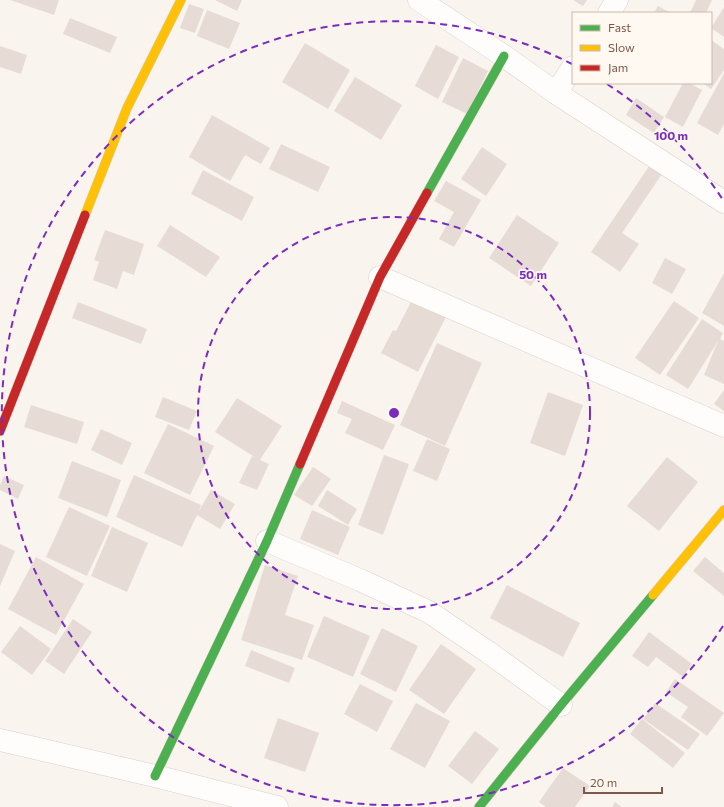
<svg xmlns="http://www.w3.org/2000/svg" width="724" height="807" font-family="Commissioner,sans-serif">
<style>
.building{fill:#e7dcd5}
.lines{fill:none;stroke-linecap:round;stroke-linejoin:round}
.street-casing{stroke:#d9d1cc;stroke-width:23}
.fast-casing{stroke:#dacfc9;stroke-width:10}
.slow-casing{stroke:#dacfc9;stroke-width:10}
.jam-casing{stroke:#dacfc9;stroke-width:10}
.street{stroke:#fefdfc;stroke-width:22}
.fast{stroke:#4caf50;stroke-width:9}
.slow{stroke:#ffc107;stroke-width:9}
.jam{stroke:#c62828;stroke-width:9}
.ring{fill:none;stroke:#7b2cbf;stroke-width:2;stroke-dasharray:7 5}
.centre{fill:#7b2cbf;stroke:#fff9f1;stroke-width:2}
.ring-label{font-size:12px;text-anchor:middle;font-weight:bold;fill:#7b2cbf;stroke:#fff9f1;stroke-width:3.5;stroke-linejoin:round;paint-order:stroke}
</style>
<rect width="100%" height="100%" fill="#faf4ee"/>
<g class="building">
<path d="M10,0H59L54,15Z"/>
<path d="M215,0H242L237,11Z"/>
<path d="M573,0H587L583,6Z"/>
<path d="M696,0H712L706,13H690Z"/>
<path d="M189,4L204,9L195,33L180,28Z"/>
<path d="M658,6L671,13H654Z"/>
<path d="M724,7V37L711,28Z"/>
<path d="M207,10L240,23L229,49L197,36Z"/>
<path d="M70,18L117,37L110,53L63,34Z"/>
<path d="M711,40L724,49V70L711,89L703,83H711Z"/>
<path d="M305,43L350,70L328,109L282,82Z"/>
<path d="M436,45L459,57L438,99L415,86Z"/>
<path d="M0,46L27,55L21,74L0,67Z"/>
<path d="M463,58L488,71L467,114L442,102Z"/>
<path d="M724,73V124L718,135L697,123Z"/>
<path d="M355,77L402,105L381,140L334,111Z"/>
<path d="M683,83H689L702,90L683,127L665,117Z"/>
<path d="M636,98L664,117L654,133L626,115Z"/>
<path d="M212,115L270,148L261,164L245,155L230,181L189,157Z"/>
<path d="M281,144L330,167L318,192L269,169Z"/>
<path d="M482,147L507,164L486,196L461,179Z"/>
<path d="M652,162L664,171L622,233L639,244L620,272L591,252Z"/>
<path d="M203,170L254,197L242,221L191,194Z"/>
<path d="M446,181L481,200L454,247L439,239L454,212L434,201Z"/>
<path d="M517,215L559,243L531,286L489,258Z"/>
<path d="M170,225L220,257L206,277L157,246Z"/>
<path d="M105,230L144,244L134,275L123,271L117,289L93,280L99,262L94,260Z"/>
<path d="M665,258L686,269L672,294L652,283Z"/>
<path d="M724,273V326L702,313Z"/>
<path d="M412,300L446,317L418,372L381,353L393,330L396,331Z"/>
<path d="M674,301L699,318L660,375L635,358Z"/>
<path d="M78,302L147,329L141,344L72,318Z"/>
<path d="M702,319L723,333L720,339L724,341V384L704,375L718,341L688,389L666,375Z"/>
<path d="M437,343L482,363L445,446L400,425Z"/>
<path d="M724,390V411L714,404Z"/>
<path d="M548,392L583,405L565,456L530,443Z"/>
<path d="M163,397L197,411L189,430L155,417Z"/>
<path d="M237,398L282,426L260,460L269,464L257,490L239,483L252,456L256,458L215,432Z"/>
<path d="M342,401L395,425L383,450L345,433L352,419L337,413Z"/>
<path d="M31,405L84,422L77,444L24,427Z"/>
<path d="M168,424L214,446L190,495L144,473Z"/>
<path d="M101,429L132,443L122,465L91,450Z"/>
<path d="M427,439L450,449L437,481L413,471Z"/>
<path d="M384,455L409,464L383,535L358,525Z"/>
<path d="M667,457L698,482L659,531L627,506Z"/>
<path d="M72,461L121,480L107,517L58,498Z"/>
<path d="M313,467L331,479L312,506L294,495Z"/>
<path d="M134,475L201,505L199,511L211,490L235,504L220,529L197,515L182,547L116,517Z"/>
<path d="M4,476L24,485L18,499L0,490V485Z"/>
<path d="M327,490L357,509L348,525L318,506Z"/>
<path d="M69,507L110,526L87,576L46,557Z"/>
<path d="M312,510L350,527L338,555L300,539Z"/>
<path d="M112,527L148,543L127,592L91,576Z"/>
<path d="M0,544L15,551L0,586Z"/>
<path d="M36,557L84,584L56,635L8,609Z"/>
<path d="M705,557L724,573V596L693,571Z"/>
<path d="M265,565L298,576L285,615L314,625L302,660L241,640Z"/>
<path d="M507,585L580,623L563,657L490,618Z"/>
<path d="M324,616L370,636L353,677L307,657Z"/>
<path d="M73,619L92,632L64,674L45,661Z"/>
<path d="M20,626L51,649L32,675L1,652Z"/>
<path d="M382,628L418,646L396,692L360,674Z"/>
<path d="M649,632L692,664L683,677L656,657L648,667L632,656Z"/>
<path d="M441,644L476,669L444,714L409,690Z"/>
<path d="M251,650L295,668L289,683L245,666Z"/>
<path d="M675,679L724,713L707,736L681,717L688,707L666,692Z"/>
<path d="M360,684L393,701L377,732L344,714Z"/>
<path d="M416,703L450,721L425,768L390,749Z"/>
<path d="M655,703L700,734L688,750L643,719Z"/>
<path d="M278,718L319,733L305,772L264,758Z"/>
<path d="M642,719L685,753L673,768L630,734Z"/>
<path d="M475,731L499,749L472,784L448,766Z"/>
<path d="M563,768L590,786L575,807H546L539,802Z"/>
<path d="M615,802L622,807H612Z"/>
</g>
<g class="lines">
<g class="street-casing">
<g id="street">
<path d="M419,0L504,56L556,93L724,202"/>
<path d="M609,13L617,0"/>
<path d="M556,93L573,67"/>
<path d="M380,277L724,426"/>
<path d="M267,541L360,580L429,612L488,652L561,705"/>
<path d="M0,740L155,776L277,807"/>
</g>
</g>
<g class="fast-casing">
<g id="fast">
<path d="M427,193L504,56"/>
<path d="M155,776L267,541L300,464"/>
<path d="M479,807L561,705L653,595"/>
</g>
</g>
<g class="slow-casing">
<g id="slow">
<path d="M85,215L127,108L181,0"/>
<path d="M653,595L724,510"/>
</g>
</g>
<g class="jam-casing">
<g id="jam">
<path d="M0,431L85,215"/>
<path d="M300,464L380,277L427,193"/>
</g>
</g>
<use href="#street" class="street"/>
<use href="#fast" class="fast"/>
<use href="#slow" class="slow"/>
<use href="#jam" class="jam"/>
</g>
<g class="ring">
<circle cx="394" cy="413" r="196"/>
<path d="M723 626A392 392 0 1 1 572 64M607 84A392 392 0 0 1 723 200"/>
</g>
<circle cx="394" cy="413" r="6" class="centre"/>
<g class="ring-label">
<text x="671" y="140">100 m</text>
<text x="533" y="279">50 m</text>
</g>
<rect x="572" y="12" width="140" height="72" fill="#fff9f1" stroke="#cbb9ad"/>
<rect x="580" y="25" width="20" height="6" fill="#4caf50" stroke="#cbb9ad"/>
<text x="608" y="32" font-size="12" fill="#7d5848">Fast</text>
<rect x="580" y="45" width="20" height="6" fill="#ffc107" stroke="#cbb9ad"/>
<text x="608" y="52" font-size="12" fill="#7d5848">Slow</text>
<rect x="580" y="65" width="20" height="6" fill="#c62828" stroke="#cbb9ad"/>
<text x="608" y="72" font-size="12" fill="#7d5848">Jam</text>
<path d="M584 787v6h78v-6" fill="none" stroke="#7d5848" stroke-width="2"/>
<text x="590" y="787" font-size="12" fill="#7d5848" stroke="#fff9f1" stroke-width="3" paint-order="stroke">20 m</text>
</svg>
